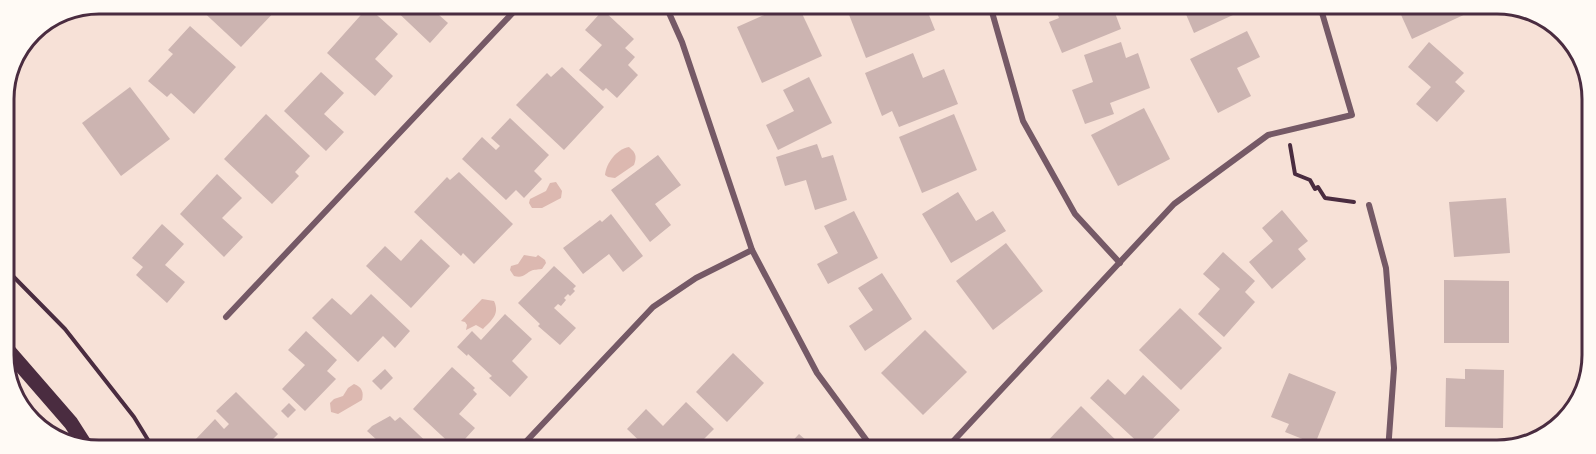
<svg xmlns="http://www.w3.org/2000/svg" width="1596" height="454" font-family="'DejaVu Sans',sans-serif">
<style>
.water{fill:#dcb8b0}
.building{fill:#ccb4b1}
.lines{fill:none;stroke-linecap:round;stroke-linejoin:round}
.path{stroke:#4a2c40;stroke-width:4}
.minor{stroke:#755966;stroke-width:6}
.primary{stroke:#4a2c40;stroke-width:15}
.rim{fill:none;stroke:#4a2c40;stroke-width:3}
</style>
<rect width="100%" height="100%" fill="#f7e1d7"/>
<g class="water">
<path d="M629,147C636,153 637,156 634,165L615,178L608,177L605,175C606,163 617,149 629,147Z"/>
<path d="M556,182L562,191L561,198L542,208H532L529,203L530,199L546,191L550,183Z"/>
<path d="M524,255L536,257L538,255L545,260L546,263L542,269C541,269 534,270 533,270C525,273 524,279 514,276L510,270L511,266L518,264Z"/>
<path d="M482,299L494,301C500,314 492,320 483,329L476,325L466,330L467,325L465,322L461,321Z"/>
<path d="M354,384C362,387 364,392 362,400L338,414L331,412L330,403L334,399L343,396L348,388Z"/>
</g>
<g class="building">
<path d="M199,3H276L279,7L241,47L197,6Z"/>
<path d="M389,4H433L430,7L448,23L430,43Z"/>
<path d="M787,5H798L822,56L762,83L737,27Z"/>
<path d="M851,5H925L935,30L866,58L846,7Z"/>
<path d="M1054,5H1112L1121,29L1062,53L1049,22L1059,18Z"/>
<path d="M1182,5L1245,6L1246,9L1194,33Z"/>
<path d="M1397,6H1468L1470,12L1412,39Z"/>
<path d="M368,7L398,34L375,59L393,76L375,96L327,53Z"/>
<path d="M603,10L634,39L625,48L635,57L628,65L638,75L617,98L606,88L603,91L579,70L602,45L585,30Z"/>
<path d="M190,26L236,67L194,114L171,93L167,97L148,81L173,54L168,50Z"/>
<path d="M1247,31L1260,57L1237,68L1251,96L1218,113L1190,59Z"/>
<path d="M1121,42L1126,58L1138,53L1150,88L1110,103L1114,114L1085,124L1072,90L1093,82L1084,55Z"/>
<path d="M1429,42L1464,73L1455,82L1465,91L1437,122L1416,104L1431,87L1408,67Z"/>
<path d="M913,53L923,78L944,69L958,104L899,127L892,111L882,116L865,73Z"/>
<path d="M562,67L604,107L564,150L516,105L547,73L551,77Z"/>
<path d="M321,72L344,93L324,114L344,132L326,151L284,111Z"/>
<path d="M809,77L832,123L778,150L766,125L794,111L783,90Z"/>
<path d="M130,87L170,139L121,176L82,123Z"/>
<path d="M1144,108L1170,159L1118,186L1091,135Z"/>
<path d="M266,114L310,156L295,172L299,176L272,204L224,159Z"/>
<path d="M954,114L977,170L922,193L899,137Z"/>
<path d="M1591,115V141L1581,135Z"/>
<path d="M510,118L549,155L534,171L542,179L524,198L516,190L506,200L462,159L482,137L496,150L500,146L491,138Z"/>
<path d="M817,144L822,158L833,155L847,200L815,210L806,180L785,186L776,157Z"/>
<path d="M658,155L681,185L655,204L671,225L650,242L611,190Z"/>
<path d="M459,172L513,224L474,264L463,253L461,256L414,212L447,177L450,180Z"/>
<path d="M217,174L242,198L222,218L243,237L224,257L180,214Z"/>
<path d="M958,192L976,221L993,211L1006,231L951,263L922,214Z"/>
<path d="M1506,198L1510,253L1454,257L1449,202Z"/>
<path d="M1282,210L1308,241L1298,249L1306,259L1272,289L1249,262L1273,241L1262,228Z"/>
<path d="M854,211L878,258L828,284L817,264L838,253L824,226Z"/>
<path d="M611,214L643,256L623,272L609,254L583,274L563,248L600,220L602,222Z"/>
<path d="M162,224L184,244L165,265L185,282L167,303L136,275L143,267L132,258Z"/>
<path d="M421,239L450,266L411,308L366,266L385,246L401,261Z"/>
<path d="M1006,243L1043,291L993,330L956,281Z"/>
<path d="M1223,252L1255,281L1245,292L1255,302L1224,337L1198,314L1220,289L1203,274Z"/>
<path d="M554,266L576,286L573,289L575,291L570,296L568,294L564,298L566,300L561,306L558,304L554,308L576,328L560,345L538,326L540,324L518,303Z"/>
<path d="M882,273L912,319L865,351L849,326L873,310L858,288Z"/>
<path d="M1444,280L1509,281V343H1444Z"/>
<path d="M371,294L410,331L395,348L383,336L358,362L312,318L332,298L351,315Z"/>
<path d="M1180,308L1222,348L1181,390L1139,350Z"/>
<path d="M505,314L532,339L512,361L528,377L510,397L489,378L492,376L468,354L467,356L457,347L472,331L481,340Z"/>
<path d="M925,330L967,372L923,415L881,373Z"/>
<path d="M306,331L337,360L327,371L336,379L305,411L282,389L305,365L288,350Z"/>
<path d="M733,353L764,383L727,422L696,392Z"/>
<path d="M452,367L475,388L473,390L477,394L459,414L475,428L456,449L413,409Z"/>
<path d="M385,369L393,378L381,390L372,381Z"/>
<path d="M1465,369L1504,370L1503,428L1445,427L1446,378L1465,379Z"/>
<path d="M1289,373L1336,392L1315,444L1285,432L1289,424L1271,417Z"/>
<path d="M1143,375L1180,410L1144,448L1090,398L1108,379L1125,395Z"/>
<path d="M236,392L278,434L273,439L282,448H204L195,440L215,419L224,429L229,424L216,411Z"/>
<path d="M686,402L714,429L694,449H648L627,429L646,409L663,426Z"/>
<path d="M289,403L296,410L288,418L281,411Z"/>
<path d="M1081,406L1126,450H1039Z"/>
<path d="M390,416L395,421L400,417L434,449L371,448L378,441L367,431L372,426Z"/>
<path d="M799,434L816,449H785Z"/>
</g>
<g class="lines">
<g class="path">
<path d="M1290,145L1295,174L1310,180L1315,189L1318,187L1325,198L1354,202"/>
<path d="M4,267L65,329L134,417L153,448"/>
</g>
<g class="minor">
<path d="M665,4L682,42L752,250L817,373L873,449"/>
<path d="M990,5L1023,121L1075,214L1120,263"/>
<path d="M1369,205L1386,268L1394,368L1388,451"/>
<path d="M226,317L521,4"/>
<path d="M519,449L653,307L696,278L752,250"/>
<path d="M945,450L1174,204L1268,135L1352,115L1320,6"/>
</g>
<path class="primary" d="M5,347L71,423L87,448"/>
</g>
<path d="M0 0H1596V454H0ZM99 14H1497A85 85 0 0 1 1582 99V355A85 85 0 0 1 1497 440H99A85 85 0 0 1 14 355V99A85 85 0 0 1 99 14Z" fill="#fffaf5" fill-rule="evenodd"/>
<path class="rim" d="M99 14H1497A85 85 0 0 1 1582 99V355A85 85 0 0 1 1497 440H99A85 85 0 0 1 14 355V99A85 85 0 0 1 99 14Z"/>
</svg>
